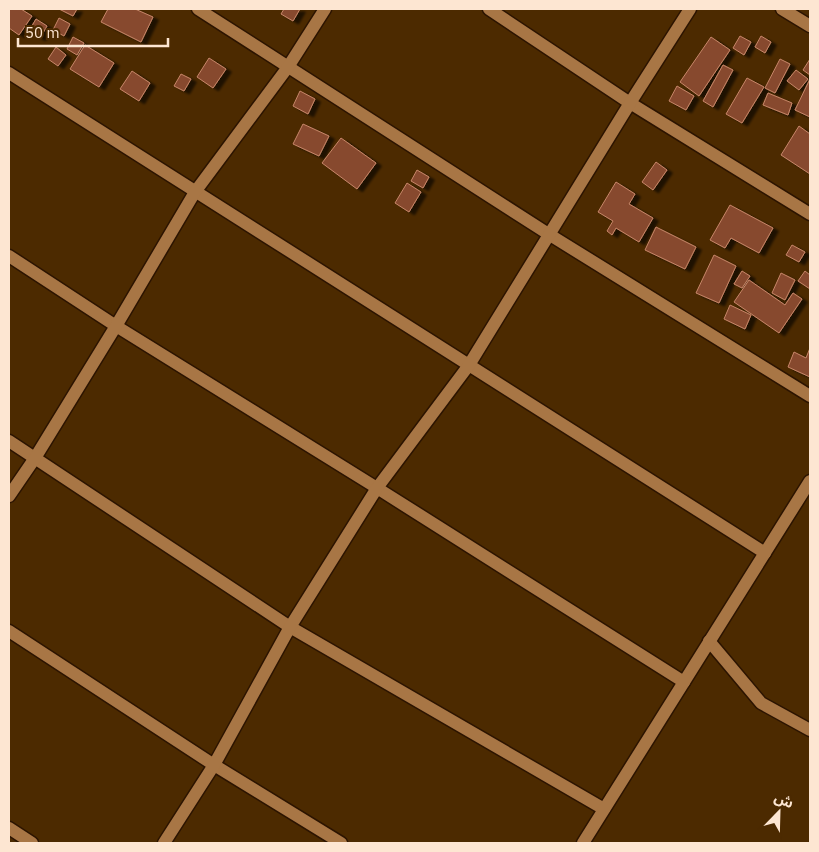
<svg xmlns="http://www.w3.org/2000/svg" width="819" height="852" font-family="'IBM Plex Sans','Noto Sans Arabic',sans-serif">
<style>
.building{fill:#87492d;stroke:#c78669;filter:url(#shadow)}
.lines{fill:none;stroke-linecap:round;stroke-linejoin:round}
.minor-casing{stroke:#2c1400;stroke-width:15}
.minor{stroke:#a87645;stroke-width:12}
</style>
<defs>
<filter id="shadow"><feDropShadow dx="5.5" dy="3" stdDeviation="1" flood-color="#0009"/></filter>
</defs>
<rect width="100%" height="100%" fill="#4c2a00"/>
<g class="building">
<path d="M9,9H21L32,16L19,35L9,28Z"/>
<path d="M59,9H77L73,16Z"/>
<path d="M108,9H135L153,17L141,42L101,22Z"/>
<path d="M284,9H300L293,21L281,14Z"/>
<path d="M59,18L70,24L64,36L53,30Z"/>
<path d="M36,19L47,26L40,38L29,31Z"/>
<path d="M740,36L751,42L744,55L733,48Z"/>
<path d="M761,36L771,42L765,53L755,47Z"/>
<path d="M73,37L84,43L77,55L67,49Z"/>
<path d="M711,37L730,50L699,96L680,82Z"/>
<path d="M85,45L114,63L99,87L70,69Z"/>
<path d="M56,47L66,55L58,66L48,59Z"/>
<path d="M209,58L226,69L213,88L197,77Z"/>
<path d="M780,59L790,64L775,93L765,88Z"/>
<path d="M810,59V75L803,70Z"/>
<path d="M723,65L733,70L713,107L703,101Z"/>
<path d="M796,70L808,79L799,90L787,81Z"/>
<path d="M132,71L150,83L139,101L120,89Z"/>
<path d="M181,74L191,79L184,91L174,86Z"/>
<path d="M747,78L764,87L742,123L726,114Z"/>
<path d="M810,79V117L795,110Z"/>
<path d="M677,86L694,96L686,110L669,101Z"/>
<path d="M300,91L315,99L308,114L293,106Z"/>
<path d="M768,93L792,103L788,115L763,105Z"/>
<path d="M303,124L329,136L319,156L293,144Z"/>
<path d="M799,126L810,134V174L781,155Z"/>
<path d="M341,138L376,163L357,189L322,163Z"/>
<path d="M656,162L667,170L653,190L642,182Z"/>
<path d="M417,170L429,177L423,188L411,181Z"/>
<path d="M616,182L635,194L629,204L653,218L639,242L616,228L612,235L607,231L613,221L598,212Z"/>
<path d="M407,183L421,192L409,212L395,203Z"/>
<path d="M730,205L773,228L759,253L731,238L725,248L710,240Z"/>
<path d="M656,227L696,247L685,269L645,250Z"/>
<path d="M792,245L805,252L799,262L786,255Z"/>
<path d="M714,255L736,266L719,303L696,293Z"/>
<path d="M742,271L750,276L742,288L734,284Z"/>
<path d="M805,271L810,275V289L798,281Z"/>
<path d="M781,273L795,280L785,300L772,293Z"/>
<path d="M749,280L785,305L793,293L802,299L779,333L734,302Z"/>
<path d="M730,305L751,315L745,329L724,319Z"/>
<path d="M810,348V377L788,367L794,352L806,358Z"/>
</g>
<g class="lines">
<g class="minor-casing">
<g id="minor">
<path d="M198,9L550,235L810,396"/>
<path d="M489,9L630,103L810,214"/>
<path d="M782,9L810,26"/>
<path d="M9,73L765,553"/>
<path d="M9,256L116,326L377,488L684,682"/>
<path d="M9,441L290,627L604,809"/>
<path d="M9,496L35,458L116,326L195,192L288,67L325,9"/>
<path d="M9,631L214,765L341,843"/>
<path d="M709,641L761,703L810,730"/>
<path d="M9,828L32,843"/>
<path d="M164,843L214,765L290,627L377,488L469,365L630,103L690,9"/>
<path d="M583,843L810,481"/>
</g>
</g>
<use href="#minor" class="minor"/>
</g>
<rect width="819" height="852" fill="none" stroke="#fde6d2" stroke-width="20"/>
<g transform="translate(779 812) rotate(23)" stroke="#4c2a00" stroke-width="4" paint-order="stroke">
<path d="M0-4L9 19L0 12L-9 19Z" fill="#fde6d2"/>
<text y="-8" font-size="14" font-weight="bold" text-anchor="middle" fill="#fde6d2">ش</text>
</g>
<path d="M18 38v8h150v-8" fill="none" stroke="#fde6d2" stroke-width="2.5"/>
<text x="25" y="38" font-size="15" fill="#fde6d2" stroke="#4c2a00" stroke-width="4" paint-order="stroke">50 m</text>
</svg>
